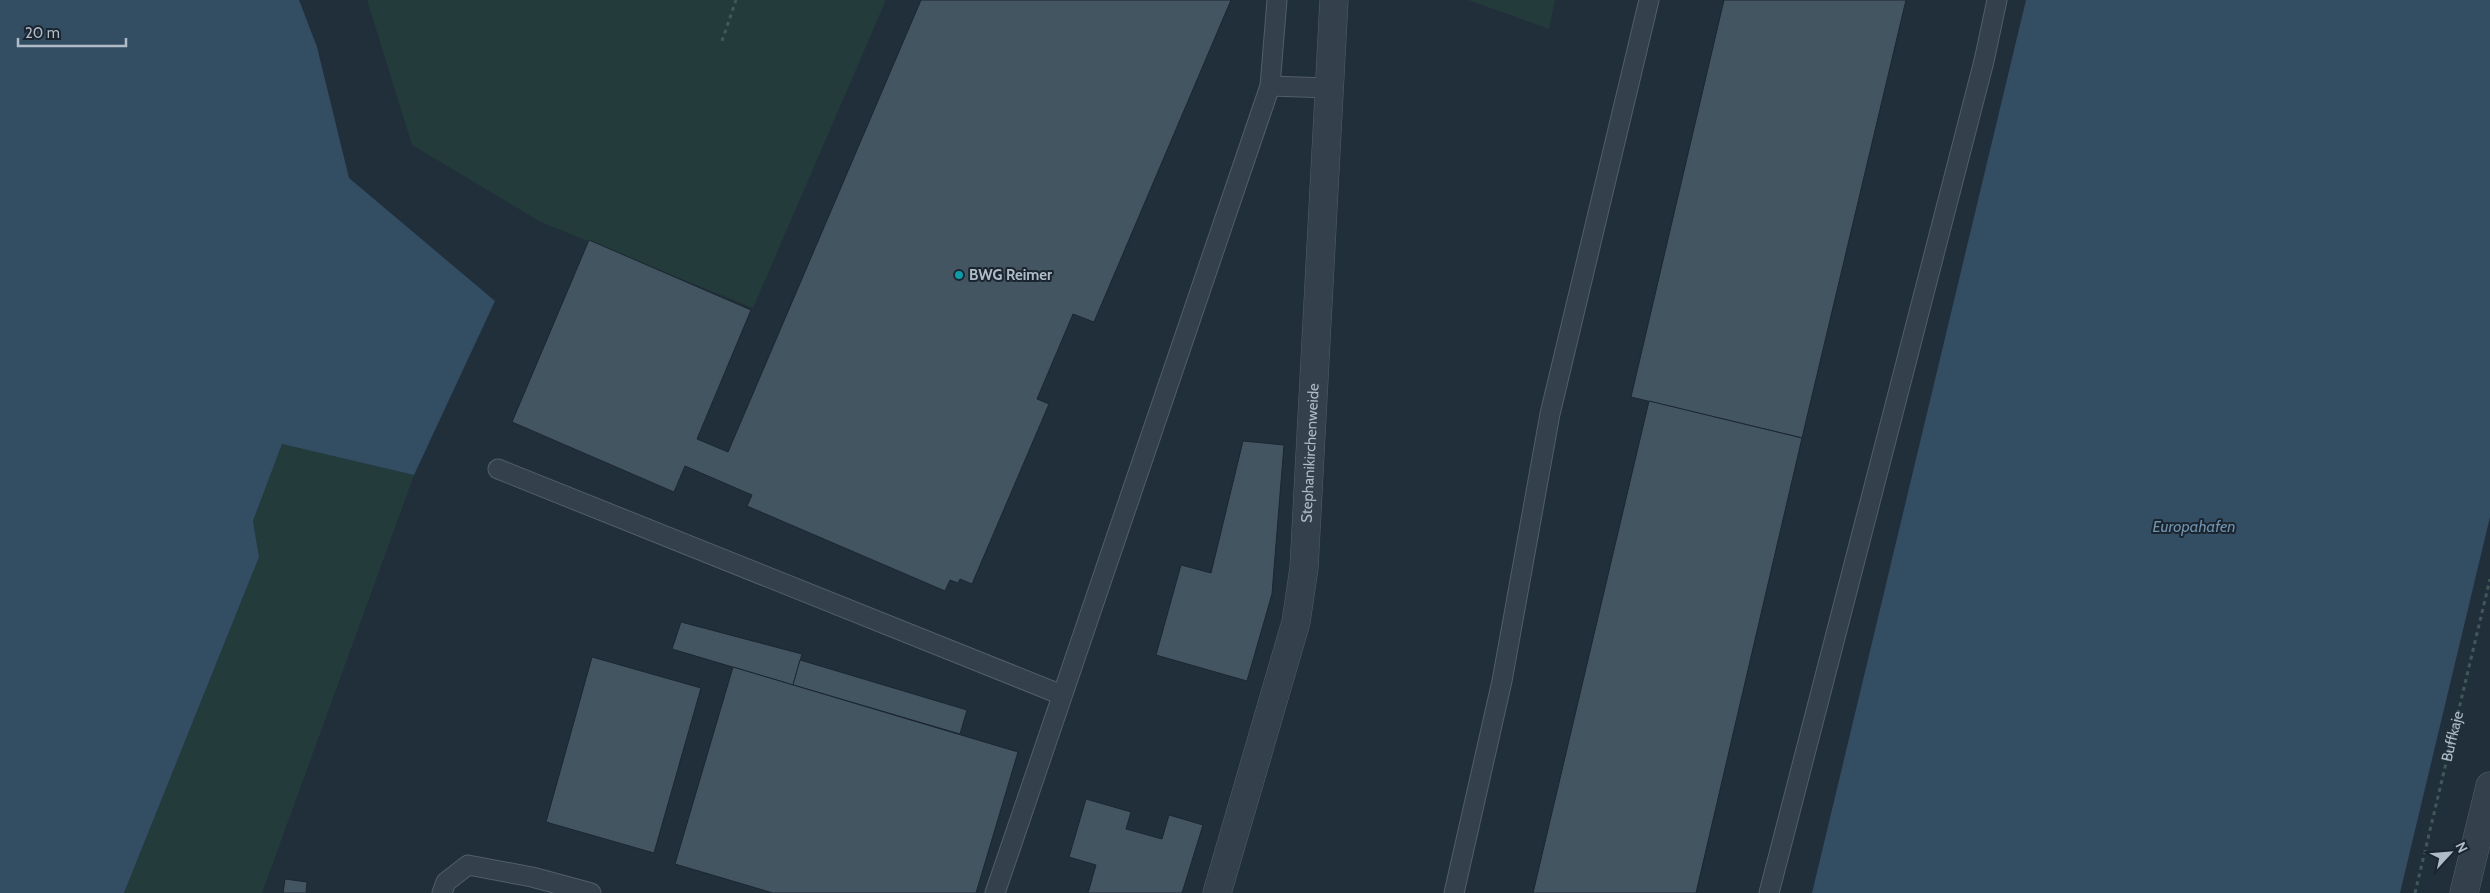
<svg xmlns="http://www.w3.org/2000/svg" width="2490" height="893" font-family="Cabin,sans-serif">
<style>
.green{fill:#233b3b}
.water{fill:#334d63}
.building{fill:#445562;stroke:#1c2731}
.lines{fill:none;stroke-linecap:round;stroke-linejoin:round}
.service-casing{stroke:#525e68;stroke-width:21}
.pedestrian-casing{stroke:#525e68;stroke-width:29}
.minor-casing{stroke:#525e68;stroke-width:29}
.path{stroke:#405858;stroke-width:3;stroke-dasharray:4 4;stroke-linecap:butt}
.service{stroke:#34404b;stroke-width:19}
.pedestrian{stroke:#34404b;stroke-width:28}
.minor{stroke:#34404b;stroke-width:28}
.culture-dot{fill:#0f9aa8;stroke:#1a252f;stroke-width:2}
.labels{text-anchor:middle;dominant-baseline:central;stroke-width:4;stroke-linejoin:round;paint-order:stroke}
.poi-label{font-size:15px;font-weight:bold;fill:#afbbc7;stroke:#1a252f;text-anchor:start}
.street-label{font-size:15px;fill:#afbbc7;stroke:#1a252f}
.water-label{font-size:16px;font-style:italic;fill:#6e91ac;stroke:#1a252f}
</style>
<rect width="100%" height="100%" fill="#212f3a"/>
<g class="green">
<path d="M367,0H886L753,308L541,222L412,145Z"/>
<path d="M1468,0H1555L1549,29Z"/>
<path d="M282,444L414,475L262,893H124L259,557L253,521Z"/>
</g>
<g class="water">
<path d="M0,0H299L317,47L349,178L495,301L414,475L282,444L253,521L259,557L124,893H0Z"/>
<path d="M2026,0H2490V517L2400,893H1812Z"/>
</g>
<g class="building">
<path d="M921,0H1231L1094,322L1073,314L1037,399L1049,404L972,584L960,579L958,583L950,580L945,591L747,506L752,495L685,466L674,492L512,422L589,240L751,310L697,439L728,452Z"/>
<path d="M1724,0H1906L1802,438L1631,397Z"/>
<path d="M1649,401L1802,438L1696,893H1533Z"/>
<path d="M1243,441L1284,445L1272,594L1247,681L1156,655L1181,565L1211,573Z"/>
<path d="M681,622L802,654L793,685L672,649Z"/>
<path d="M592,657L701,688L654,853L546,822Z"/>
<path d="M800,660L967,710L960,734L793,685Z"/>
<path d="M733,667L1018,752L976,893H773L675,864Z"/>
<path d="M1086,799L1131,812L1126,829L1162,839L1169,815L1203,825L1182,893H1088L1096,865L1069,857Z"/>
<path d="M285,879L307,882L306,893H283Z"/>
</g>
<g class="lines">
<g class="service-casing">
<g id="service">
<path d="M1270,86L1329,88"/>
<path d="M498,469L1062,695"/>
<path d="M442,893L446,882L468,865L532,877L591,893"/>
<path d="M995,893L1270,86L1277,0"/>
<path d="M1454,893L1502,681L1550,414L1649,0"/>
<path d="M1769,893L1984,61L1997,0"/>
</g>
</g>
<g class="pedestrian-casing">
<path id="pedestrian" d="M2464,893L2490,786"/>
</g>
<g class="minor-casing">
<g id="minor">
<path id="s2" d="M1217,893L1296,622L1304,568L1334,0"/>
</g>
</g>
<g class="path">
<path d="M722,41L736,0"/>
<path id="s1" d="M2415,893L2490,579"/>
</g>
<use href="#service" class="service"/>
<use href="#pedestrian" class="pedestrian"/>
<use href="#minor" class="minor"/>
</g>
<circle class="culture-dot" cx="959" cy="275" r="5"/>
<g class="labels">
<g class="poi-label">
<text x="969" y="275">BWG Reimer</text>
</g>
<g class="street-label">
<text stroke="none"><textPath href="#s2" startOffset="452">Stephanikirchenweide</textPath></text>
<text stroke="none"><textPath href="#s1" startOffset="161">Buffkaje</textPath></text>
</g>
<g class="water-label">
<text x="2194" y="526">Europahafen</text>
</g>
</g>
<g transform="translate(2450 853) rotate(64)" stroke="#1a252f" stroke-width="4" paint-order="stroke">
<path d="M0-4L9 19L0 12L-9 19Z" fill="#afbbc7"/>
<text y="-8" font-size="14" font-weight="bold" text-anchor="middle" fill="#afbbc7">N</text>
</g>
<path d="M18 38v8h108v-8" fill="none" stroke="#afbbc7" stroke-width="2.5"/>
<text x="25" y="38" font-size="15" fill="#afbbc7" stroke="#1a252f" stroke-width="4" paint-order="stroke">20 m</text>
</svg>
